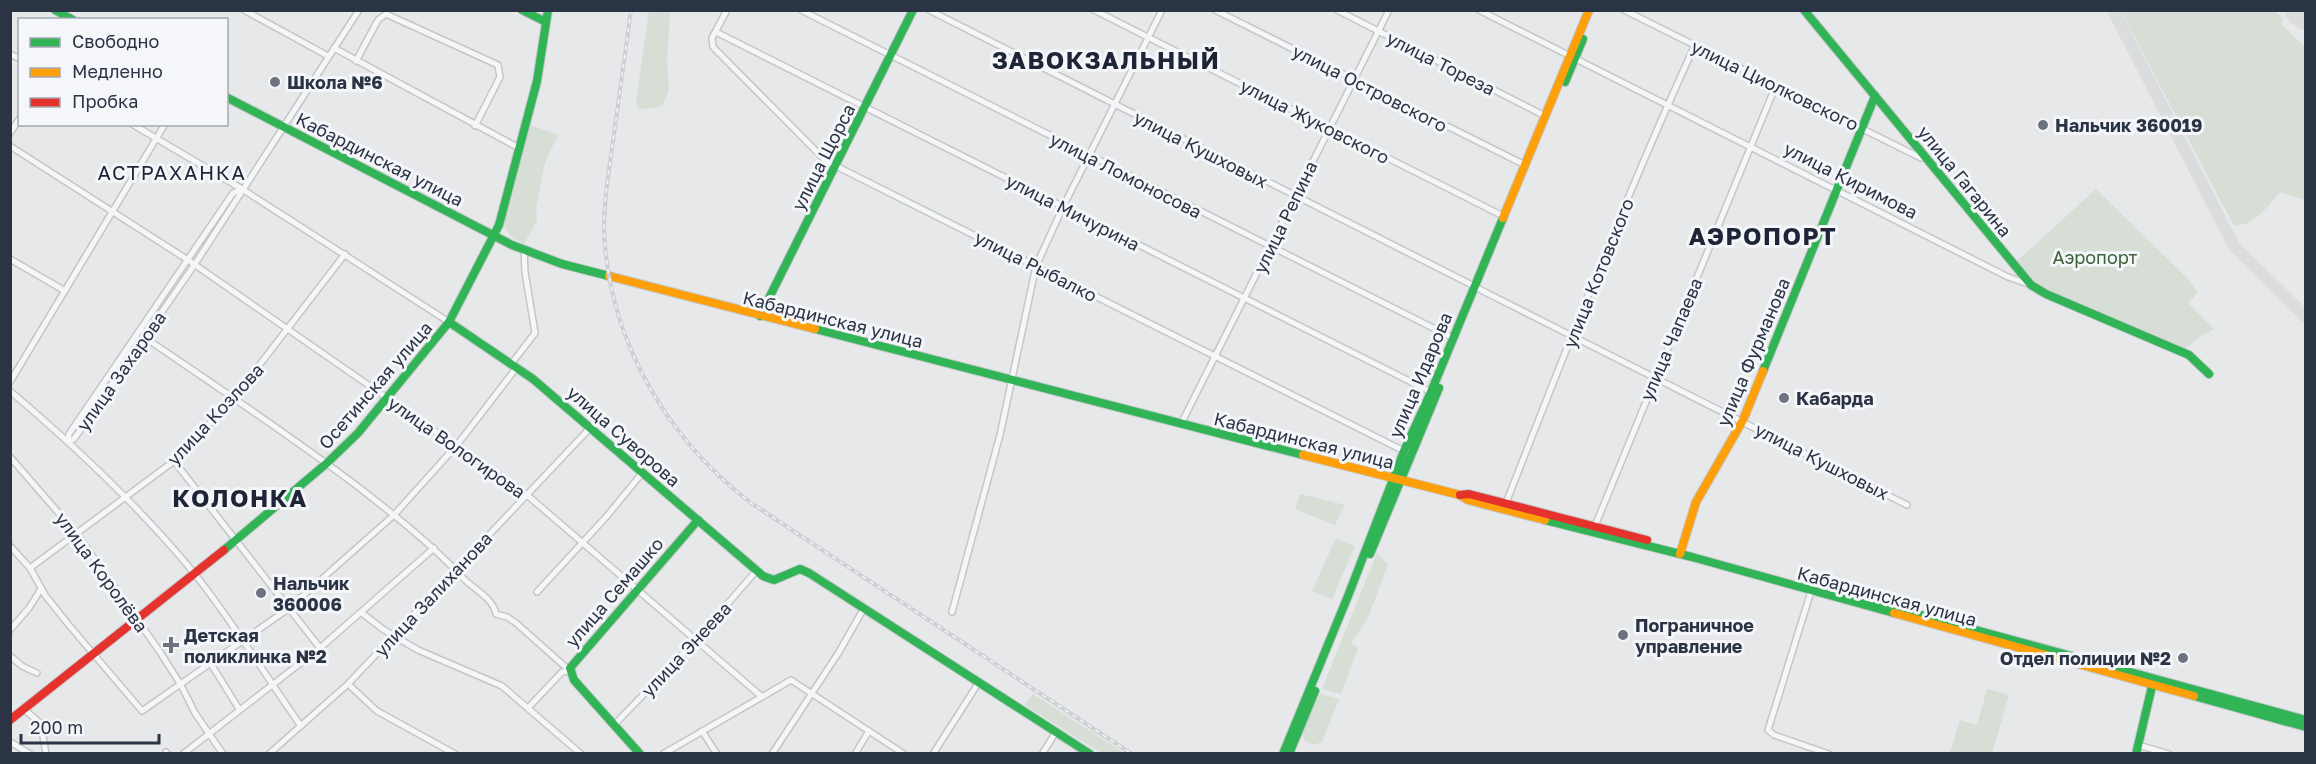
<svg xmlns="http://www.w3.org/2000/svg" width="2316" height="764" font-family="'Golos Text',sans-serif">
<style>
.green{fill:#d6ded6}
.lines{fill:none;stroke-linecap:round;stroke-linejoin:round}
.taxiway{stroke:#dadcde;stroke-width:12}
.runway{stroke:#dadcde;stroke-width:32}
.street-casing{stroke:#c4c6c8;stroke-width:8}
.fast-casing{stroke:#c4c6c8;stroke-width:10}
.slow-casing{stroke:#c4c6c8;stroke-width:10}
.jam-casing{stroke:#c4c6c8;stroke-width:10}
.street{stroke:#f5f6f7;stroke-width:5}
.fast{stroke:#30b455;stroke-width:8}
.slow{stroke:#ff9f0a;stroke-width:8}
.jam{stroke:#e5322d;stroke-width:8}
.rail-casing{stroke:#cecfd2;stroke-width:4}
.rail{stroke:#f4f6f9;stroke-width:1.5;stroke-dasharray:4.5;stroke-linecap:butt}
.poi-dot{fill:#6c737f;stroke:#f4f6f9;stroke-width:2}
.labels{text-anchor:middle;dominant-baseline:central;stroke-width:6;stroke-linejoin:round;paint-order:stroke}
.street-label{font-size:18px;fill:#2b3445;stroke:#f4f6f9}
.poi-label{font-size:18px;font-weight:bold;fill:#2b3445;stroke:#f4f6f9;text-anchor:start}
.park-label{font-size:18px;fill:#3f6138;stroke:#f4f6f9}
.neighbourhood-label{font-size:20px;letter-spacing:1.5px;fill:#1d2536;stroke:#f4f6f9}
.district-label{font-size:24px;font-weight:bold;letter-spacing:1.5px;fill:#1d2536;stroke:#f4f6f9}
</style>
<rect width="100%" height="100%" fill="#e6e8ea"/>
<g class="green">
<path d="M649,11H670L667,62L669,89L663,105L655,108L638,109L636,102Z"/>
<path d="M2275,11L2284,19L2281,24L2305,47V200L2280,192C2267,207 2256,225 2234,226L2121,11Z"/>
<path d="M528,124L558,135L545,162L536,208L537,220L524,244C512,238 506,234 504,221Z"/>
<path d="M2096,189L2188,279L2198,293L2188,303L2214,329L2199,337L2186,348L2184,349L2043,289L2035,283L2017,261Z"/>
<path d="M1300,494L1345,505L1335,525L1295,509Z"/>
<path d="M1336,538L1355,546L1332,599L1312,591Z"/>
<path d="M1377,553L1388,564L1368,618L1351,643L1358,648L1341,694L1322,689Z"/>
<path d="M1987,689L2009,695L1992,753H1950L1960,720L1977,725Z"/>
<path d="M1033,694L1124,753H1101L1025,705Z"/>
<path d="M1320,694L1339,699L1322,742L1313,745L1304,740L1303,731L1308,719Z"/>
</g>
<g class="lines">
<path class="taxiway" d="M2113,10L2234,246L2306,317"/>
<path class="runway" d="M2301,10L2306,14"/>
<g class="street-casing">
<g id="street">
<path d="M244,10L328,56"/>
<path d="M727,10L712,38L713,47L826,161L1404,451"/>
<path d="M801,10L1453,338"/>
<path d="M929,10L1474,286"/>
<path d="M1094,10L1503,216"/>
<path d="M1215,10L1525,165"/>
<path d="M1337,10L1545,116"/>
<path d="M1479,10L2008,277L2031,285"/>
<path d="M1624,10L1921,158H1926"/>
<path d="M716,32L1431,392"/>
<path d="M334,48L519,148"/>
<path d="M10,54L20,59"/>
<path d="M356,61L378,20L386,14L498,65L500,77L475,126"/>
<path d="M132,124L242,189L449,322"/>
<path d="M10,133L20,118"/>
<path d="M10,146L188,260L527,495L761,696"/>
<path d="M10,259L65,291"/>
<path d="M1479,289L1907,505"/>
<path d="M144,337C216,386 288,434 357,486C393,514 429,542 460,575C471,588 493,597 496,614L507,617L516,623L570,671"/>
<path d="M512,363L535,333L525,272L524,250"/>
<path d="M10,382L165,124"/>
<path d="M10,391C76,447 139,506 194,573C233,622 265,675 301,726"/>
<path d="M1181,424L1389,10"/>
<path d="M68,442L74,439L195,264L359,10"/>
<path d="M68,442L69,434L233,193L242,189"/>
<path d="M10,457L77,534L160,652L181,685L195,713L223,754"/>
<path d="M174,461L320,648"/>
<path d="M1506,503C1566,350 1626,195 1695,45"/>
<path d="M1595,526L1776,85"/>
<path d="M10,546L30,568L45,595L68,624L142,711L288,609L394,515L457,445L517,367"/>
<path d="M30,568L174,461L234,398L345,254"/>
<path d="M1813,585L1768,730L1774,735L1829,754"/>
<path d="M537,592L607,516L643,472"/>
<path d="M952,612L1000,435L1036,266L1063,207L1162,10"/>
<path d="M362,613L384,630L418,650L502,686L581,754"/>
<path d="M10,630L29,608L41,589"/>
<path d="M10,656L22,666L37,673"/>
<path d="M211,664L239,709"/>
<path d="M348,684L377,711L455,754"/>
<path d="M528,708L562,672L570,671"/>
<path d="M25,710L41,724L46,754"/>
<path d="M614,725L697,639L756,571"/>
<path d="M702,731L717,754"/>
<path d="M12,743L30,754"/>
<path d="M2138,745L2169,754"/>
<path d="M166,752L168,754"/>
<path d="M183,754L320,648L434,548"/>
<path d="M269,754L348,684L591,427"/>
<path d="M663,754L791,680L904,754"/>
<path d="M772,754L839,652L864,608"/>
<path d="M855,754L869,731"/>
<path d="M933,754L979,682"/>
<path d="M1042,754L1056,732"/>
</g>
</g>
<g class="fast-casing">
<g id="fast">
<path d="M55,10L73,20"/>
<path d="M522,10L546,22"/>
<path d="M1804,10L2031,285L2046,294L2189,355L2209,374"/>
<path d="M1565,82L1583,39"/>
<path d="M226,97L512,245L562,264L609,276"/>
<path d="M760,316L913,10"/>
<path d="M449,322L533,379L763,576L774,580L800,569L809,573L1090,754"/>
<path d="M815,329L1303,455"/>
<path d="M1763,371L1875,96"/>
<path d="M1545,520L1692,557L1894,613"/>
<path d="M224,550L327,463L358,433L449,322L499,225L537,81L548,10"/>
<path d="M1370,554L1439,388"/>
<path d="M1844,594L2306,720"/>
<path d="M2194,696L2306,727"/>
<path d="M640,754L574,680L570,668L698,520"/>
<path d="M1283,754L1348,596L1404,451L1431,392L1503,218"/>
<path d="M1289,754L1315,691"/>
<path d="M2136,754L2153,682"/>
</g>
</g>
<g class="slow-casing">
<g id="slow">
<path d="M1503,218L1589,10"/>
<path d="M609,276L815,329"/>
<path d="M1303,455L1460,495L1468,500L1545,520"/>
<path d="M1680,554L1696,502L1743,420L1763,371"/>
<path d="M1894,613L2194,696"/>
</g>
</g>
<g class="jam-casing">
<g id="jam">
<path d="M1460,495L1469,494L1647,540"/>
<path d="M10,720L224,550"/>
</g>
</g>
<use href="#street" class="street"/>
<use href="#fast" class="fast"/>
<use href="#slow" class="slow"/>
<use href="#jam" class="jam"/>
<g class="rail-casing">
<path id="rail" d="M631,10C625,54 619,98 613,141C609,170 604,199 604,227C607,337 665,437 751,503L1132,754"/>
</g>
<use href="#rail" class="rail"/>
</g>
<g class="poi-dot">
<circle cx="275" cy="82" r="6"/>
<circle cx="2043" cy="125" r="6"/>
<circle cx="1784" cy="398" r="6"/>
<circle cx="261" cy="593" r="6"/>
<circle cx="1623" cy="635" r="6"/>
<path d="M168 636h6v6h6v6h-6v6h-6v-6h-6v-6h6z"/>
<circle cx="2183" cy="658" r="6"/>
</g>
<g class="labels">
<g class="street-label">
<text transform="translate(1441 63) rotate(27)">улица Тореза</text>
<text transform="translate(1775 85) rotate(26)">улица Циолковского</text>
<text transform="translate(1370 88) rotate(27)">улица Островского</text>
<text transform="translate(1315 121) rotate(27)">улица Жуковского</text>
<text transform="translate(1201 149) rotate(27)">улица Кушховых</text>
<text transform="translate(823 157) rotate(-63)">улица Щорса</text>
<text transform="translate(380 159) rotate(27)">Кабардинская улица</text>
<text transform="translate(1126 175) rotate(27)">улица Ломоносова</text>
<text transform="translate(1851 180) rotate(27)">улица Киримова</text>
<text transform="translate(1965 181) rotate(51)">улица Гагарина</text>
<text transform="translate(1073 212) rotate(27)">улица Мичурина</text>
<text transform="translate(1285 217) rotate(-64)">улица Репина</text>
<text transform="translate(1036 266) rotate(27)">улица Рыбалко</text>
<text transform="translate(1598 273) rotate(-68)">улица Котовского</text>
<text transform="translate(833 319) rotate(14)">Кабардинская улица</text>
<text transform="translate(1671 339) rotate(-67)">улица Чапаева</text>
<text transform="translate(1753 352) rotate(-67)">улица Фурманова</text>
<text transform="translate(121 371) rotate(-55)">улица Захарова</text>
<text transform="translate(1420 375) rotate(-67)">улица Идарова</text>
<text transform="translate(375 385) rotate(-49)">Осетинская улица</text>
<text transform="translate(215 414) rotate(-47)">улица Козлова</text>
<text transform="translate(624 436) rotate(41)">улица Суворова</text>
<text transform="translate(1304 440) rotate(14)">Кабардинская улица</text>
<text transform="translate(457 447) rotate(35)">улица Вологирова</text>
<text transform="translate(1822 461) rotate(27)">улица Кушховых</text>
<text transform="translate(102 572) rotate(54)">улица Королёва</text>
<text transform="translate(614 592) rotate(-49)">улица Семашко</text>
<text transform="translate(433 594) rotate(-47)">улица Залиханова</text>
<text transform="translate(1887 596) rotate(15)">Кабардинская улица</text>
<text transform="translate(686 649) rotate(-47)">улица Энеева</text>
</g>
<g class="poi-label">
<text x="287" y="82">Школа №6</text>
<text x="2055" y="125">Нальчик 360019</text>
<text x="1796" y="398">Кабарда</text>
<text x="273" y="583">Нальчик<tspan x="273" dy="21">360006</tspan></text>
<text x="1635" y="625">Пограничное<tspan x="1635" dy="21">управление</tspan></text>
<text x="184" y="635">Детская<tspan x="184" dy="21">поликлинка №2</tspan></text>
<text x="2171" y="658" text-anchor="end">Отдел полиции №2</text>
</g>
<g class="park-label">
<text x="2095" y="257">Аэропорт</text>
</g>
<g class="neighbourhood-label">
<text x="172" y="172">АСТРАХАНКА</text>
</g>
<g class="district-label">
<text x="1106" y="59">ЗАВОКЗАЛЬНЫЙ</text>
<text x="1763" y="235">АЭРОПОРТ</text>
<text x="240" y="497">КОЛОНКА</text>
</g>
</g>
<rect width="2316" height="764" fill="none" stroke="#2b3445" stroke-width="24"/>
<rect x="18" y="18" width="210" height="108" fill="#f4f6f9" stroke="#a4a8b1" stroke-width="1.5"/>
<rect x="30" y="38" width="30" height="9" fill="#30b455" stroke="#a4a8b1" stroke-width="1.5"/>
<text x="72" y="48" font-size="18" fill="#2b3445">Свободно</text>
<rect x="30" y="68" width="30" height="9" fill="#ff9f0a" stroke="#a4a8b1" stroke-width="1.5"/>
<text x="72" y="78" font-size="18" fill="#2b3445">Медленно</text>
<rect x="30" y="98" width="30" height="9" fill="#e5322d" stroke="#a4a8b1" stroke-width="1.5"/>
<text x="72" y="108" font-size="18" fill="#2b3445">Пробка</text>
<path d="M21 734v9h138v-9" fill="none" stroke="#2b3445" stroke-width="3"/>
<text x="30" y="734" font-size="18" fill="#2b3445" stroke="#f4f6f9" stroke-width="4.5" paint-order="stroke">200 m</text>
</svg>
